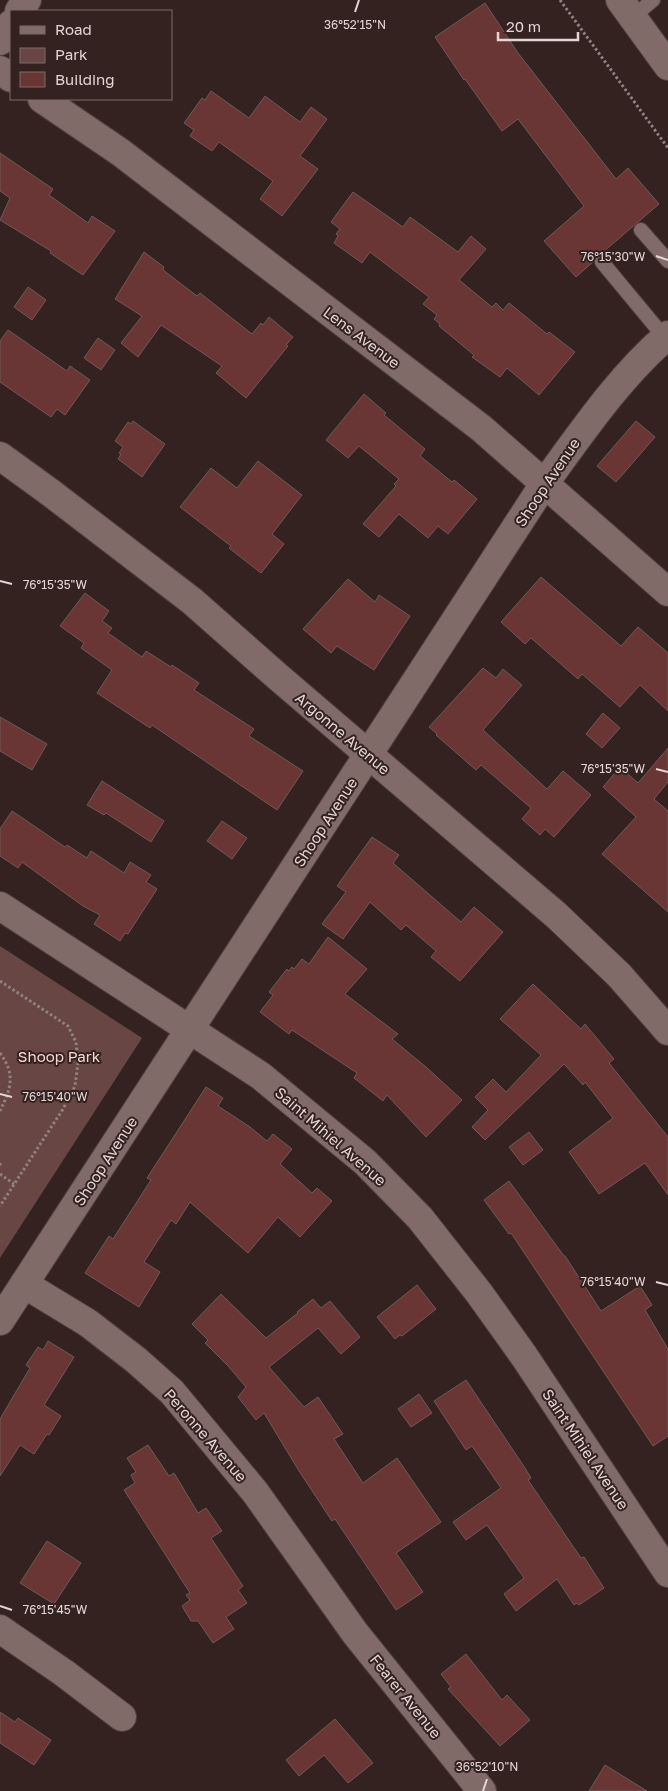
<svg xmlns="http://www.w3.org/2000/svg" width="668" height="1791" font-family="'Golos Text',sans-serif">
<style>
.green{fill:#684644}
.building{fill:#693635;stroke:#6f5958}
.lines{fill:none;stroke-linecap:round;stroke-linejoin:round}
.service-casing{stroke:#4f403f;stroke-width:16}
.minor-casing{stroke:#4f403f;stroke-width:30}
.path{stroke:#918180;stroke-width:3;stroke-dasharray:2.5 2.5;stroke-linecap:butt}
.service{stroke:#816b69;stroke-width:14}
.minor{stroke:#816b69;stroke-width:28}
.ticks{fill:none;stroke:#e2d5d4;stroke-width:2}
.labels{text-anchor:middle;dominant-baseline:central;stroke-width:4;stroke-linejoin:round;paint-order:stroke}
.street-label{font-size:15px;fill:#e2d5d4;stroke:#342221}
.park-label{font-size:15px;fill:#fad6d3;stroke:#342221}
.ticks-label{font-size:12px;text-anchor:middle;fill:#e2d5d4;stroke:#342221;stroke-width:4;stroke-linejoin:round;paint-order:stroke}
</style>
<rect width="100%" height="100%" fill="#342221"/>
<path class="green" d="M0,946L142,1038L0,1258Z"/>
<g class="building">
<path d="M485,3L518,53L616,179L628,168L659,204L602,253L596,256L594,261L576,277L544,241L584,206L518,119L502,131L465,79L464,80L435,37Z"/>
<path d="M211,91L249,118L265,96L300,122L311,107L327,119L300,156L318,169L282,216L260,199L273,181L219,142L212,151L190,136L194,130L184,123L202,98L205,100Z"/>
<path d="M0,153L53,189L49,195L88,223L92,216L115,231L83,275L50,253L51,251L0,220L10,198L0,191Z"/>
<path d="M353,192L403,227L410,217L458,252L471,236L486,249L459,280L492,307L496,303L503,310L509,303L547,334L549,332L575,352L539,395L507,368L500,377L472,357L474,355L439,326L440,324L434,319L437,315L423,304L429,297L370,252L362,263L334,243L338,236L336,234L340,229L331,222Z"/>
<path d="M144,252L164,267L163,270L197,296L200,293L252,334L261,323L263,325L269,317L293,337L286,345L288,346L246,398L216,373L222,366L161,325L138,357L121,343L142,316L115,299Z"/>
<path d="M28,287L46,300L32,320L14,307Z"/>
<path d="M8,330L67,371L70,366L90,380L65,415L57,409L51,417L0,382V341Z"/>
<path d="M98,338L115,350L101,370L84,358Z"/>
<path d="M364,394L386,413L384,415L425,449L420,456L452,482L454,480L477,499L448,534L438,526L428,538L399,514L379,537L363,524L396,486L394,484L399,479L359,446L348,458L326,440Z"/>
<path d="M133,421L165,444L142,477L118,459L121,454L119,453L123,447L115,441L128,422L131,424Z"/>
<path d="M636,421L655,437L616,482L597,466Z"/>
<path d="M258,461L302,495L272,534L284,544L261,573L229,548L231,546L180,507L211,468L237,488Z"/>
<path d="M541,577L621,646L638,627L668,653V711L640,685L620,707L582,674L578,679L531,638L525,644L501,622Z"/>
<path d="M348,579L375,602L379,595L410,616L374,670L337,646L331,653L303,629Z"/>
<path d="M85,593L109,611L102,621L112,628L108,633L142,657L146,651L171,667L172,665L199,683L194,690L254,729L249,736L303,771L277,810L152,725L150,728L97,693L112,670L81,648L84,643L60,626Z"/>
<path d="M483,668L496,678L503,669L522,685L483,730L547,789L563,771L591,795L554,837L545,829L540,835L522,819L531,808L481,765L476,770L436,735L437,734L429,727Z"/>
<path d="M603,713L620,728L602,748L586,734Z"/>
<path d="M0,717L47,744L32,770L0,751Z"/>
<path d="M668,748V782L654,799L668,811V912L602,854L636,817L603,787L620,767L638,783Z"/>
<path d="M102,781L164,821L151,842L106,813L104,815L87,805Z"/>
<path d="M12,811L65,847L67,845L87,858L91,851L124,873L130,862L151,875L146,882L157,889L128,934L125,933L120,941L94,924L100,915L83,906L22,862L18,868L0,856V829Z"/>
<path d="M222,821L247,838L232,859L207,841Z"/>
<path d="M372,837L399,855L393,863L461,922L474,907L503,932L460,981L431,957L436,951L406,925L401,930L370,902L343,939L322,924L346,892L337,886Z"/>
<path d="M328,937L367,969L345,994L398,1034L392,1039L426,1067L462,1100L426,1137L387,1095L383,1101L354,1078L357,1073L292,1030L289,1034L260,1012L273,995L269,992L287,969L289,971L292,967L294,969L302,959L309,964Z"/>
<path d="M533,984L581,1029L585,1024L614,1059L609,1063L668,1137V1195L645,1163L599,1194L569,1152L613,1118L585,1082L583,1085L564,1064L485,1140L472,1127L488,1110L475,1097L493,1079L506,1092L541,1055L500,1019Z"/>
<path d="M206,1087L223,1098L218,1106L250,1127L267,1141L273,1134L292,1149L280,1164L312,1193L317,1188L332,1201L300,1237L278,1217L248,1253L190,1202L176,1224L171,1220L144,1262L160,1272L139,1307L85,1273L109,1236L113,1239L151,1180L147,1178Z"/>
<path d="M529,1132L543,1150L523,1165L509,1147Z"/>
<path d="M509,1181L564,1256H565L601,1311L640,1286L652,1305L645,1310L668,1349V1436L653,1446L511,1233L509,1234L484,1200Z"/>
<path d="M417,1285L436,1309L402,1336L400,1335L395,1339L377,1317Z"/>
<path d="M221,1294L266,1338L298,1313L297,1312L313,1299L321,1308L330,1301L360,1337L341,1354L318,1328L269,1367L304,1407L318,1397L343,1434L334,1439L363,1483L397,1458L441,1522L396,1553L423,1592L396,1610L335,1519L332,1521L299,1471L264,1413L256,1420L238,1397L246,1387L228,1366L205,1343L208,1340L192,1324Z"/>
<path d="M48,1341L74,1357L44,1405L61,1416L49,1435L47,1434L34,1454L20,1445L0,1476V1419L30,1368L26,1365L38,1347L43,1350Z"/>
<path d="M466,1380L525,1468L531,1478L528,1480L581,1558L584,1557L604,1588L579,1605L577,1603L574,1605L557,1579L516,1611L504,1594L524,1578L487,1525L466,1540L453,1522L501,1488L472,1446L466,1450L434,1401Z"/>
<path d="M419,1394L432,1413L411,1427L398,1409Z"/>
<path d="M148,1445L169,1476L174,1473L198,1513L206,1508L222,1531L211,1538L243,1586L238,1590L247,1603L226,1617L234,1629L213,1643L198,1621H191L182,1606L190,1600L186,1595L190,1593L124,1490L135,1483L131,1475L136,1472L127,1458Z"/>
<path d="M47,1541L81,1563L54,1604L20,1583Z"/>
<path d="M466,1654L502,1700L507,1695L530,1720L500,1746L448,1689L451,1687L441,1674Z"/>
<path d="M0,1712L15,1722L18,1718L51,1740L34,1765L0,1743Z"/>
<path d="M335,1719L373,1763L348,1783L324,1755L299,1776L286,1760Z"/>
<path d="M605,1765L647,1791H589Z"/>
</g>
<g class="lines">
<g class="service-casing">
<g id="service">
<path d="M633,17L653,0"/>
<path d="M641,230L668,261"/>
<path d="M602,262L665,338"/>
</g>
</g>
<g class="minor-casing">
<g id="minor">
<path d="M620,0L668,66"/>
<path d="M19,11L27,0"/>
<path d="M0,41L11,24"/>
<path d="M0,70L11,78"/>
<path d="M42,99L120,152L481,428L668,592"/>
<path d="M0,456L51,493L192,601L277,676L556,915L619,975L668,1031"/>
<path d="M0,906L261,1076L365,1162L420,1218L479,1293L524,1356L668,1573"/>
<path d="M24,1284L88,1323L136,1360L172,1392L255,1492L355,1633L482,1791"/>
<path d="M0,1321L544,484C582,432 619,377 668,335"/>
<path d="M0,1629L64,1673L122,1717"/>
</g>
</g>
<g class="path">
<path d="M560,0L668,148"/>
<path d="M0,981L68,1026L76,1042L78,1063L75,1086L63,1109L0,1206"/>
<path d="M0,1053C16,1075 11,1088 0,1111"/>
<path d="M0,1163V1166"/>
<path d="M0,1174L14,1184"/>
</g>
<use href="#service" class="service"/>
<use href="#minor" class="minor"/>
</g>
<path class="ticks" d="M355,12L359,0M656,256L668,260M0,581L12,584M656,769L668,772M0,1094L12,1097M656,1282L668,1285M0,1606L12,1610M483,1791L487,1779"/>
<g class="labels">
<g class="street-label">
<text transform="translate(362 337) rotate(37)">Lens Avenue</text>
<text transform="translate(547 482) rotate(-56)">Shoop Avenue</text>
<text transform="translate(343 733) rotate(40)">Argonne Avenue</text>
<text transform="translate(325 822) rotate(-57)">Shoop Avenue</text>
<text transform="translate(331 1136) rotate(41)">Saint Mihiel Avenue</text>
<text transform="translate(105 1161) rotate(-57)">Shoop Avenue</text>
<text transform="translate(206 1435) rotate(49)">Peronne Avenue</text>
<text transform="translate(586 1449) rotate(56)">Saint Mihiel Avenue</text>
<text transform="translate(406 1696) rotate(51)">Fearer Avenue</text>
</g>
<g class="park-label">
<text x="59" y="1056">Shoop Park</text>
</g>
</g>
<g class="ticks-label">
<text x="355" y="29">36°52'15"N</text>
<text x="613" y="261">76°15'30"W</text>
<text x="55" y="589">76°15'35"W</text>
<text x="613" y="773">76°15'35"W</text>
<text x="55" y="1101">76°15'40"W</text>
<text x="613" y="1286">76°15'40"W</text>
<text x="55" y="1614">76°15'45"W</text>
<text x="487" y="1771">36°52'10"N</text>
</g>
<rect x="10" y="10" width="162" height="90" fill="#342221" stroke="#7a6a69"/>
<rect x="20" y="26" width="25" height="8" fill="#816b69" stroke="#7a6a69"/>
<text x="55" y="35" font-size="15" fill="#e2d5d4">Road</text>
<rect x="20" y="48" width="25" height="15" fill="#684644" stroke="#7a6a69"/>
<text x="55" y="60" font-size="15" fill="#e2d5d4">Park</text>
<rect x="20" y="72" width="25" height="15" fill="#693635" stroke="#7a6a69"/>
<text x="55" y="85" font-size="15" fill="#e2d5d4">Building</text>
<path d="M498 32v8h80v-8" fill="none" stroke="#e2d5d4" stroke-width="2.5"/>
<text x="506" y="32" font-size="15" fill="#e2d5d4" stroke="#342221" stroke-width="4" paint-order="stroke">20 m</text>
</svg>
